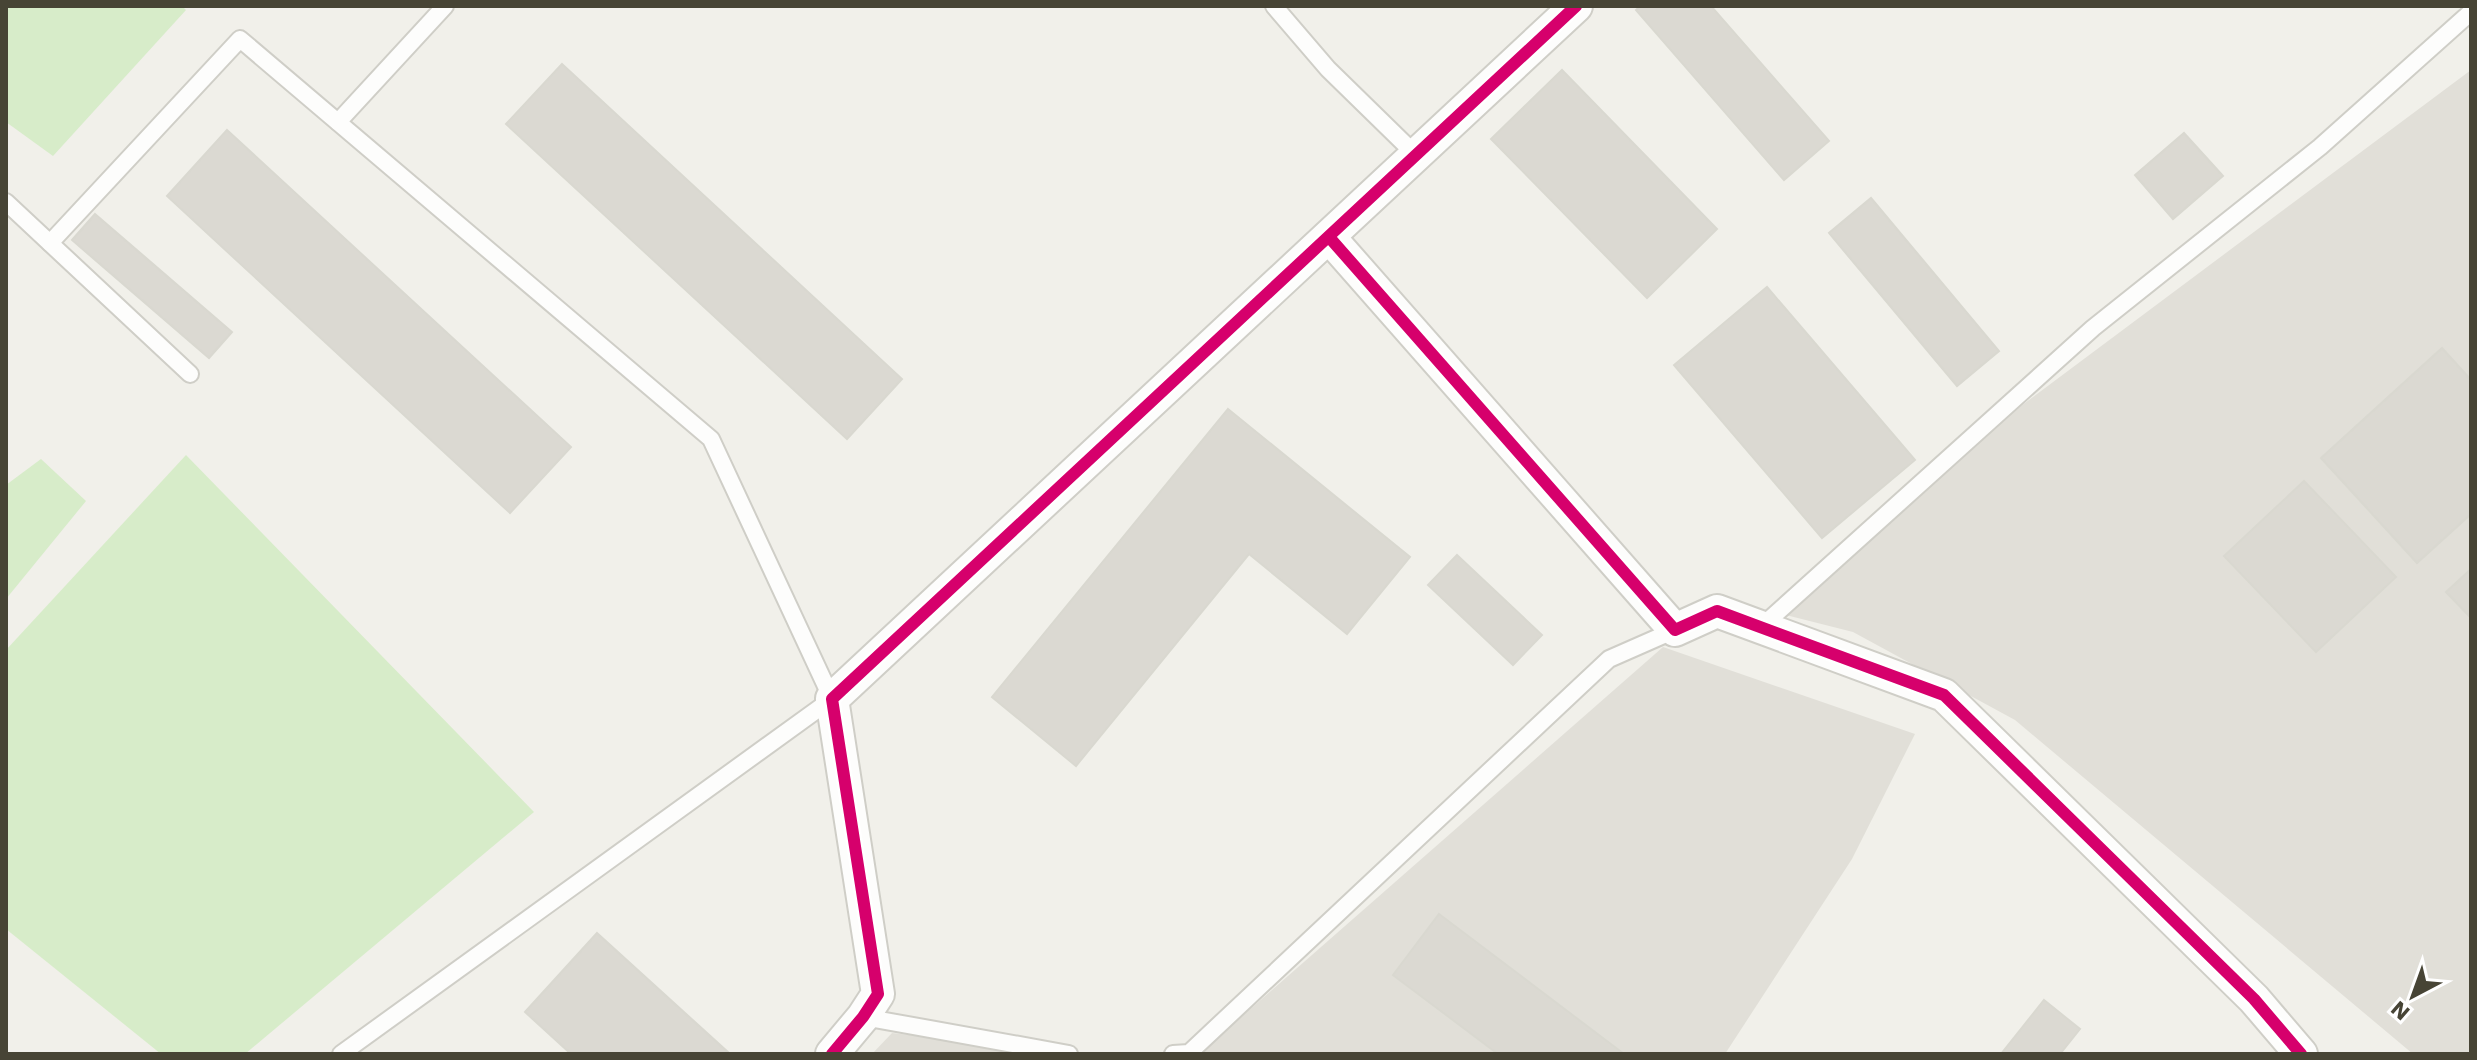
<svg xmlns="http://www.w3.org/2000/svg" width="2477" height="1060" font-family="'Work Sans',sans-serif">
<style>
.industrial{fill:#e1dfd8}
.green{fill:#d7ecc9}
.building{fill:#dbd9d2;stroke:#d9d8d0;stroke-width:2}
.lines{fill:none;stroke-linecap:round;stroke-linejoin:round}
.lane-casing{stroke:#cfcec7;stroke-width:20}
.street-casing{stroke:#cfcec7;stroke-width:36}
.lane{stroke:#fdfdfc;stroke-width:16}
.street{stroke:#fdfdfc;stroke-width:32}
.cycleway-casing{stroke:#fff;stroke-width:17}
.cycleway{stroke:#d6006c;stroke-width:12}
</style>
<rect width="100%" height="100%" fill="#f1f0ea"/>
<g class="industrial">
<path d="M2471,70V1054H2413L2015,720L1853,632L1778,613L1978,438Z"/>
<path d="M1663,647L1915,734L1852,859L1725,1054H1199Z"/>
<path d="M892,1033L937,1038L1057,1054H872Z"/>
</g>
<g class="green">
<path d="M6,6H182L186,10L53,156L6,122Z"/>
<path d="M186,455L534,812L245,1054H161L6,929V650Z"/>
<path d="M41,459L86,501L6,599V485Z"/>
</g>
<g class="building">
<path d="M1640,6H1711L1829,141L1784,180L1636,10Z"/>
<path d="M562,64L902,379L847,439L506,124Z"/>
<path d="M1562,70L1717,229L1647,298L1491,139Z"/>
<path d="M227,130L571,447L510,513L167,196Z"/>
<path d="M2184,133L2223,176L2173,219L2135,175Z"/>
<path d="M1871,198L1999,351L1957,386L1829,233Z"/>
<path d="M95,214L232,332L209,358L72,240Z"/>
<path d="M1767,287L1915,460L1822,538L1674,365Z"/>
<path d="M2442,348L2471,380V514L2417,563L2321,458Z"/>
<path d="M1228,409L1410,557L1347,634L1249,554L1076,766L992,697Z"/>
<path d="M2304,481L2396,577L2316,652L2224,556Z"/>
<path d="M1457,555L1542,635L1513,665L1428,585Z"/>
<path d="M2471,569V618L2446,592Z"/>
<path d="M1439,914L1624,1054H1498L1393,975Z"/>
<path d="M597,933L729,1053V1054H571L525,1012Z"/>
<path d="M2044,1000L2080,1029L2060,1054H2001Z"/>
</g>
<g class="lines">
<g class="lane-casing">
<g id="lane">
<path d="M1274,6L1328,69L1416,155"/>
<path d="M338,122L445,6"/>
<path d="M6,202L190,374"/>
<path d="M50,243L240,39L711,439L832,699L341,1054"/>
<path d="M1760,628L2093,328L2320,147L2471,12"/>
<path d="M863,1017L1069,1054"/>
<path d="M1173,1054L1189,1053L1609,659L1675,630"/>
</g>
</g>
<g class="street-casing">
<g id="street">
<path d="M1329,237L1675,630L1717,611L1944,695L2254,999L2301,1054"/>
<path d="M832,1054L863,1017L878,994L832,699L1576,6"/>
</g>
</g>
<use href="#lane" class="lane"/>
<use href="#street" class="street"/>
<g class="cycleway-casing">
<g id="cycleway">
<path d="M1329,237L1675,630L1717,611L1944,695L2254,999L2301,1054"/>
<path d="M832,1054L863,1017L878,994L832,699L1576,6"/>
</g>
</g>
<use href="#cycleway" class="cycleway"/>
</g>
<rect width="2477" height="1060" fill="none" stroke="#474435" stroke-width="16"/>
<g transform="translate(2413 996) rotate(221)" stroke="#ffffff" stroke-width="6" paint-order="stroke">
<path d="M0-6L14 30L0 20L-14 30Z" fill="#474435"/>
<text y="-12" font-size="22" font-weight="bold" text-anchor="middle" fill="#474435">N</text>
</g>
</svg>
